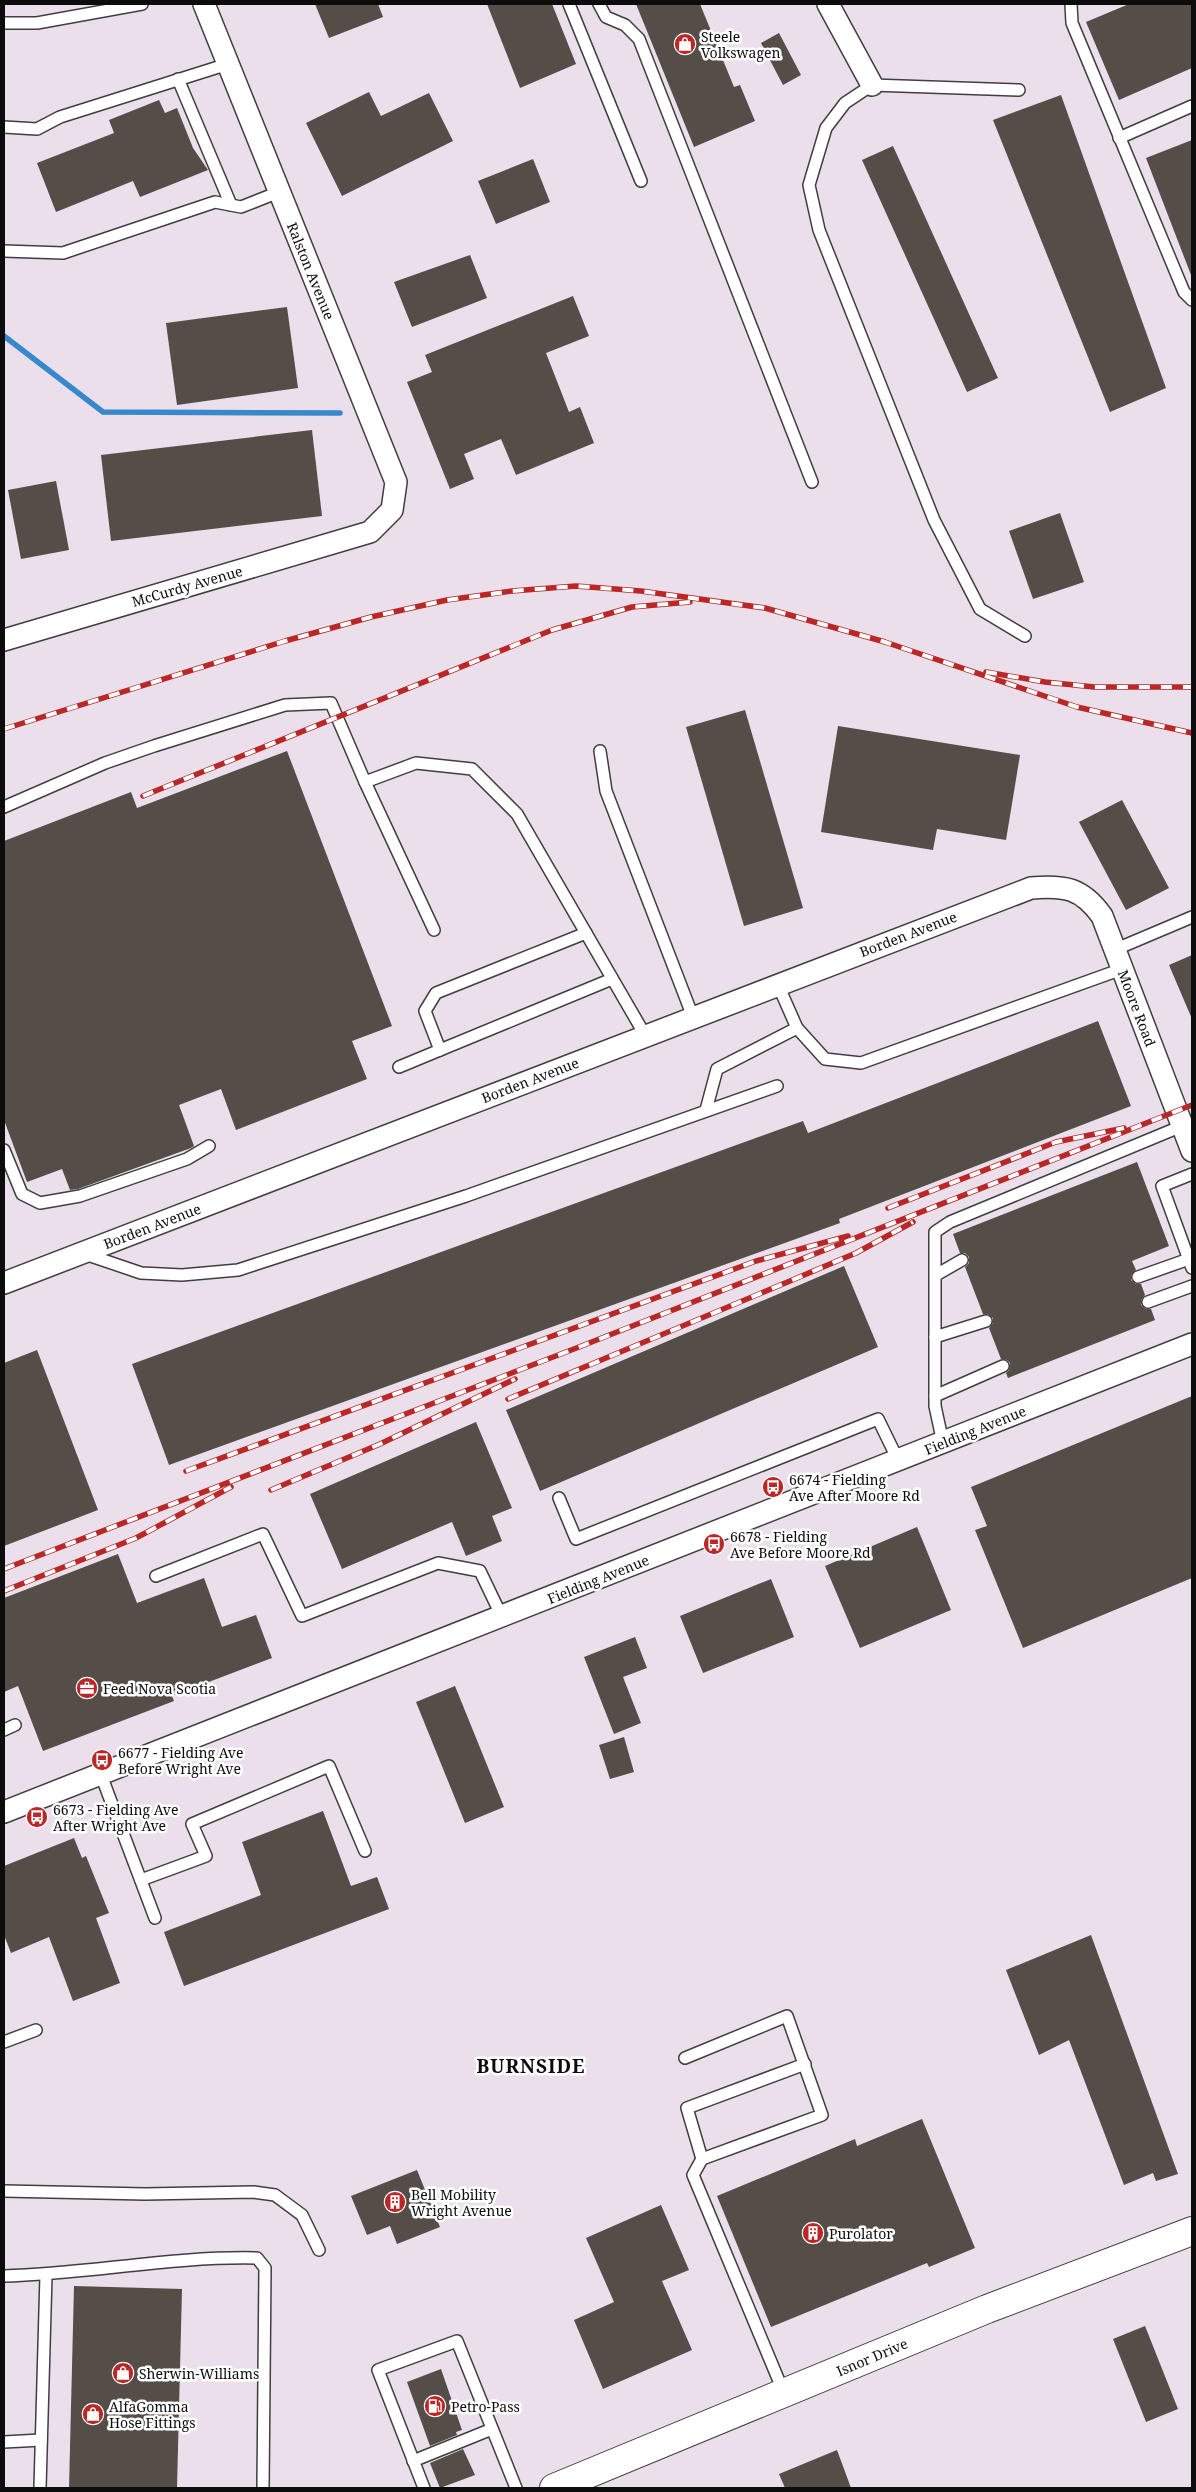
<svg xmlns="http://www.w3.org/2000/svg" width="1196" height="2492" font-family="'Noto Serif',serif">
<style>
.industrial{fill:#eadfeb}
.lines{fill:none;stroke-linecap:round;stroke-linejoin:round}
.stream{stroke:#3888cb;stroke-width:5.5}
.building{fill:#544d48}
.service-casing{stroke:#3f3f3f;stroke-width:14}
.minor-casing{stroke:#3f3f3f;stroke-width:24}
.tertiary-casing{stroke:#3f3f3f;stroke-width:30}
.service{stroke:#fff;stroke-width:11}
.minor{stroke:#fff;stroke-width:21}
.tertiary{stroke:#fff;stroke-width:28}
.rail-casing{stroke:#b92726;stroke-width:5.5}
.rail{stroke:#fff;stroke-width:4;stroke-dasharray:11;stroke-linecap:butt}
.labels{text-anchor:middle;dominant-baseline:central;stroke-width:5;stroke-linejoin:round;paint-order:stroke}
.poi-label{font-size:14px;fill:#0c0c0c;stroke:#fff;text-anchor:start}
.street-label{font-size:14px;fill:#0c0c0c;stroke:#fff}
.district-label{font-size:19px;font-weight:bold;letter-spacing:1px;fill:#0c0c0c;stroke:#fff}
</style>
<rect width="100%" height="100%" fill="#fffcea"/>
<rect class="industrial" x="4" y="4" width="1188" height="2484"/>
<g class="lines">
<path class="stream" d="M4,336L103,412L340,413"/>
</g>
<g class="building">
<path d="M315,4H378L383,17L329,38Z"/>
<path d="M487,4H552L576,64L520,88Z"/>
<path d="M636,4H700L734,87L740,85L755,121L694,147Z"/>
<path d="M1129,4H1192V68L1119,100L1086,22Z"/>
<path d="M779,33L801,75L783,85L761,43Z"/>
<path d="M369,92L381,116L429,93L453,141L342,196L306,123Z"/>
<path d="M1061,95L1166,388L1110,412L993,120Z"/>
<path d="M159,100L165,113L177,108L193,148L208,170L140,197L133,181L56,212L37,163L114,133L109,120Z"/>
<path d="M1192,140V274L1191,275L1146,158Z"/>
<path d="M893,146L998,378L967,392L862,160Z"/>
<path d="M533,159L550,202L496,224L478,181Z"/>
<path d="M470,255L487,298L412,327L394,282Z"/>
<path d="M573,296L589,336L546,353L569,412L580,407L594,443L516,475L501,439L464,454L474,479L450,489L407,382L432,372L425,355Z"/>
<path d="M287,307L298,388L177,405L166,323Z"/>
<path d="M312,430L322,516L111,541L101,455Z"/>
<path d="M56,481L69,550L21,559L8,490Z"/>
<path d="M1060,513L1084,582L1033,599L1009,531Z"/>
<path d="M745,710L803,908L744,926L686,727Z"/>
<path d="M838,726L1020,755L1006,840L937,829L933,850L821,832Z"/>
<path d="M287,751L392,1026L352,1041L367,1079L236,1130L221,1089L179,1105L194,1146L191,1148L78,1189L70,1190L62,1169L27,1182L4,1120V841L131,792L137,808Z"/>
<path d="M1122,800L1169,888L1126,910L1079,822Z"/>
<path d="M1192,955V1019L1169,965Z"/>
<path d="M1098,1021L1131,1106L839,1219L840,1223L169,1465L132,1364L803,1121L808,1133Z"/>
<path d="M1137,1162L1169,1246L1132,1261L1136,1270L1131,1275V1280L1136,1284H1141L1145,1295L1141,1300V1305L1146,1309H1151L1155,1320L1008,1378L1006,1373L1009,1370L1010,1363L1007,1360L1001,1359L989,1328L993,1323V1318L988,1314H983L965,1267L969,1263V1257L965,1253H960L953,1234Z"/>
<path d="M844,1266L878,1347L540,1491L506,1410Z"/>
<path d="M37,1350L98,1510L4,1546V1363Z"/>
<path d="M1192,1396V1578L1023,1648L975,1530L987,1526L971,1487Z"/>
<path d="M476,1422L512,1508L492,1516L502,1541L466,1556L452,1522L342,1569L310,1494Z"/>
<path d="M917,1527L951,1610L860,1648L825,1566Z"/>
<path d="M118,1554L137,1603L204,1578L222,1627L256,1615L272,1658L172,1696L174,1701L43,1751L18,1686L4,1692V1598Z"/>
<path d="M771,1579L794,1637L703,1673L680,1616Z"/>
<path d="M635,1637L647,1668L623,1677L641,1723L614,1734L584,1657Z"/>
<path d="M455,1686L504,1807L465,1823L416,1702Z"/>
<path d="M624,1737L634,1772L610,1779L599,1745Z"/>
<path d="M323,1811L351,1886L377,1877L389,1909L184,1986L164,1932L261,1895L242,1842Z"/>
<path d="M74,1838L82,1858L86,1856L109,1913L96,1918L120,1983L73,2001L49,1937L11,1953L4,1935V1866Z"/>
<path d="M1091,1935L1178,2174L1156,2181L1153,2173L1124,2185L1069,2040L1039,2055L1006,1970Z"/>
<path d="M922,2119L975,2248L929,2267L927,2263L771,2327L717,2196L855,2139L857,2146Z"/>
<path d="M417,2170L440,2227L397,2244L390,2226L367,2235L351,2196Z"/>
<path d="M661,2205L689,2270L662,2281L692,2350L603,2389L574,2320L614,2302L586,2238Z"/>
<path d="M74,2286L182,2289L177,2488H69Z"/>
<path d="M1145,2326L1178,2409L1146,2422L1113,2339Z"/>
<path d="M441,2369L462,2430L456,2432L457,2435L430,2446L407,2382Z"/>
<path d="M463,2449L475,2475L440,2488L430,2463Z"/>
<path d="M837,2450L851,2488H785L779,2474Z"/>
</g>
<g class="lines">
<g class="service-casing">
<g id="service">
<path d="M569,4L641,181"/>
<path d="M599,4L606,17L625,25L639,39L812,482"/>
<path d="M1071,4L1072,23L1184,292L1192,300"/>
<path d="M4,23H37L142,4"/>
<path d="M178,79L231,205"/>
<path d="M1019,90L872,85L845,103L826,128L809,185L819,230L934,520L980,609L1025,636"/>
<path d="M4,127L37,129L60,117L228,64"/>
<path d="M1119,138L1192,106"/>
<path d="M4,251L63,253L215,202L241,207L279,192"/>
<path d="M600,751L606,791L693,1017"/>
<path d="M365,782L434,930"/>
<path d="M4,807L105,763L154,746L285,705L331,703L365,782L416,763L472,769L517,814L645,1035"/>
<path d="M586,933L436,993L425,1011L440,1050L612,979"/>
<path d="M1114,950L1192,917"/>
<path d="M778,985L797,1028L825,1059L861,1063L1122,969"/>
<path d="M399,1067L440,1050"/>
<path d="M706,1110L717,1069L797,1028"/>
<path d="M4,1150L22,1194L40,1203L80,1196L187,1159L209,1146"/>
<path d="M1192,1174L1162,1186L1192,1268"/>
<path d="M85,1254L141,1273L182,1275L238,1270L466,1196L777,1086"/>
<path d="M936,1275L962,1260"/>
<path d="M1138,1277L1189,1259"/>
<path d="M1148,1302L1192,1286"/>
<path d="M935,1337L986,1321"/>
<path d="M935,1396L1003,1366"/>
<path d="M943,1443L935,1406V1232L950,1222L1182,1126"/>
<path d="M559,1498L576,1539L878,1419L898,1460"/>
<path d="M156,1576L263,1534L302,1616L438,1563L480,1571L502,1617"/>
<path d="M4,1730L15,1725"/>
<path d="M101,1775L155,1918"/>
<path d="M141,1880L206,1856L192,1824L329,1766L365,1851"/>
<path d="M4,2042L36,2030"/>
<path d="M685,2058L787,2016L822,2115L702,2159L693,2175L784,2393"/>
<path d="M702,2159L687,2108L805,2064"/>
<path d="M4,2191L145,2194L253,2192L275,2195L302,2215L319,2250"/>
<path d="M4,2276C88,2274 172,2256 257,2258L265,2268L263,2488"/>
<path d="M4,2442L41,2440"/>
<path d="M413,2461L492,2429"/>
<path d="M40,2488L46,2275"/>
<path d="M424,2488L378,2370L457,2341L516,2488"/>
</g>
</g>
<g class="minor-casing">
<g id="minor">
<path d="M828,4L872,85"/>
<path d="M4,640L370,532L392,510L396,482L204,4"/>
<path d="M4,1283L1031,888C1065,885 1082,888 1102,916L1192,1151"/>
<path d="M4,1812L1192,1344"/>
</g>
</g>
<g class="tertiary-casing">
<path id="tertiary" d="M554,2488L987,2309L1192,2231"/>
</g>
<use href="#service" class="service"/>
<use href="#minor" class="minor"/>
<use href="#tertiary" class="tertiary"/>
<g class="rail-casing">
<g id="rail">
<path d="M986,672L1045,682L1094,687H1192"/>
<path d="M4,729L285,641L371,617L447,600L512,591L576,586L641,591L765,608L885,642L1077,707L1192,733"/>
<path d="M143,796L552,630L632,607L690,602"/>
<path d="M888,1208L1056,1142L1124,1128"/>
<path d="M508,1399L790,1281L856,1253L913,1222"/>
<path d="M186,1471L756,1261L848,1236"/>
<path d="M271,1490L380,1444L515,1379"/>
<path d="M4,1569L579,1347L1192,1105"/>
<path d="M4,1591L136,1538L231,1487"/>
</g>
</g>
<use href="#rail" class="rail"/>
</g>
<defs>
<g id="shop-disc" transform="scale(1.125)"><circle r="9.5" fill="#b92726" stroke="#fff"/><path d="M-5-2.5h2.3a2.7 3.5 0 0 1 5.4 0H5L5.5 6h-11ZM-1.5-2.5h3a1.5 2.3 0 0 0-3 0Z" fill="#fff"/></g>
<g id="bus-disc" transform="scale(1.125)"><circle r="9.5" fill="#b92726" stroke="#fff"/><path d="M-5-6H5V4H4V6H2V4H-2V6H-4V4H-5ZM-3.5-4V0h7V-4ZM-3.5 1.2v1.5H-2V1.2ZM2 1.2v1.5H3.5V1.2Z" fill="#fff"/></g>
<g id="office-disc" transform="scale(1.125)"><circle r="9.5" fill="#b92726" stroke="#fff"/><path d="M-6-3h4V-5.5h4V-3h4V5H-6ZM-1-4.5V-3h2v-1.5ZM-6 0V1H6V0Z" fill="#fff"/></g>
<g id="building-disc" transform="scale(1.125)"><circle r="9.5" fill="#b92726" stroke="#fff"/><path d="M-4-6H4V6H1V3H-1V6H-4ZM-2.5-4.3h1.7v1.8h-1.7ZM.8-4.3h1.7v1.8H.8ZM-2.5-1h1.7V.8h-1.7ZM.8-1h1.7V.8H.8Z" fill="#fff"/></g>
<g id="fuel-disc" transform="scale(1.125)"><circle r="9.5" fill="#b92726" stroke="#fff"/><path d="M-5.5-6h7V0h2V4h1.3V-2.5L3-4.5l.8-.8L6-3V5H2.5V1h-1V6h-7ZM-4.2-4.7v3.2H.2V-4.7Z" fill="#fff"/></g>
</defs>
<g fill-rule="evenodd">
<use href="#shop-disc" x="685" y="44"/>
<use href="#bus-disc" x="773" y="1487"/>
<use href="#bus-disc" x="714" y="1544"/>
<use href="#office-disc" x="87" y="1688"/>
<use href="#bus-disc" x="102" y="1760"/>
<use href="#bus-disc" x="37" y="1817"/>
<use href="#building-disc" x="395" y="2202"/>
<use href="#building-disc" x="813" y="2233"/>
<use href="#shop-disc" x="123" y="2373"/>
<use href="#fuel-disc" x="435" y="2406"/>
<use href="#shop-disc" x="93" y="2414"/>
</g>
<g class="labels">
<g class="poi-label">
<text x="701" y="36">Steele<tspan x="701" dy="16">Volkswagen</tspan></text>
<text x="789" y="1479">6674 - Fielding<tspan x="789" dy="16">Ave After Moore Rd</tspan></text>
<text x="730" y="1536">6678 - Fielding<tspan x="730" dy="16">Ave Before Moore Rd</tspan></text>
<text x="103" y="1688">Feed Nova Scotia</text>
<text x="118" y="1752">6677 - Fielding Ave<tspan x="118" dy="16">Before Wright Ave</tspan></text>
<text x="53" y="1809">6673 - Fielding Ave<tspan x="53" dy="16">After Wright Ave</tspan></text>
<text x="411" y="2194">Bell Mobility<tspan x="411" dy="16">Wright Avenue</tspan></text>
<text x="829" y="2233">Purolator</text>
<text x="139" y="2373">Sherwin-Williams</text>
<text x="109" y="2406">AlfaGomma<tspan x="109" dy="16">Hose Fittings</tspan></text>
<text x="451" y="2406">Petro-Pass</text>
</g>
<g class="street-label">
<text transform="translate(311 271) rotate(68)">Ralston Avenue</text>
<text transform="translate(187 586) rotate(-16)">McCurdy Avenue</text>
<text transform="translate(908 934) rotate(-21)">Borden Avenue</text>
<text transform="translate(1137 1008) rotate(69)">Moore Road</text>
<text transform="translate(530 1080) rotate(-21)">Borden Avenue</text>
<text transform="translate(152 1226) rotate(-21)">Borden Avenue</text>
<text transform="translate(975 1430) rotate(-22)">Fielding Avenue</text>
<text transform="translate(598 1579) rotate(-22)">Fielding Avenue</text>
<text transform="translate(872 2357) rotate(-23)">Isnor Drive</text>
</g>
<g class="district-label">
<text x="531" y="2066">BURNSIDE</text>
</g>
</g>
<rect width="1196" height="2492" fill="none" stroke="#0c0c0c" stroke-width="10"/>
</svg>
